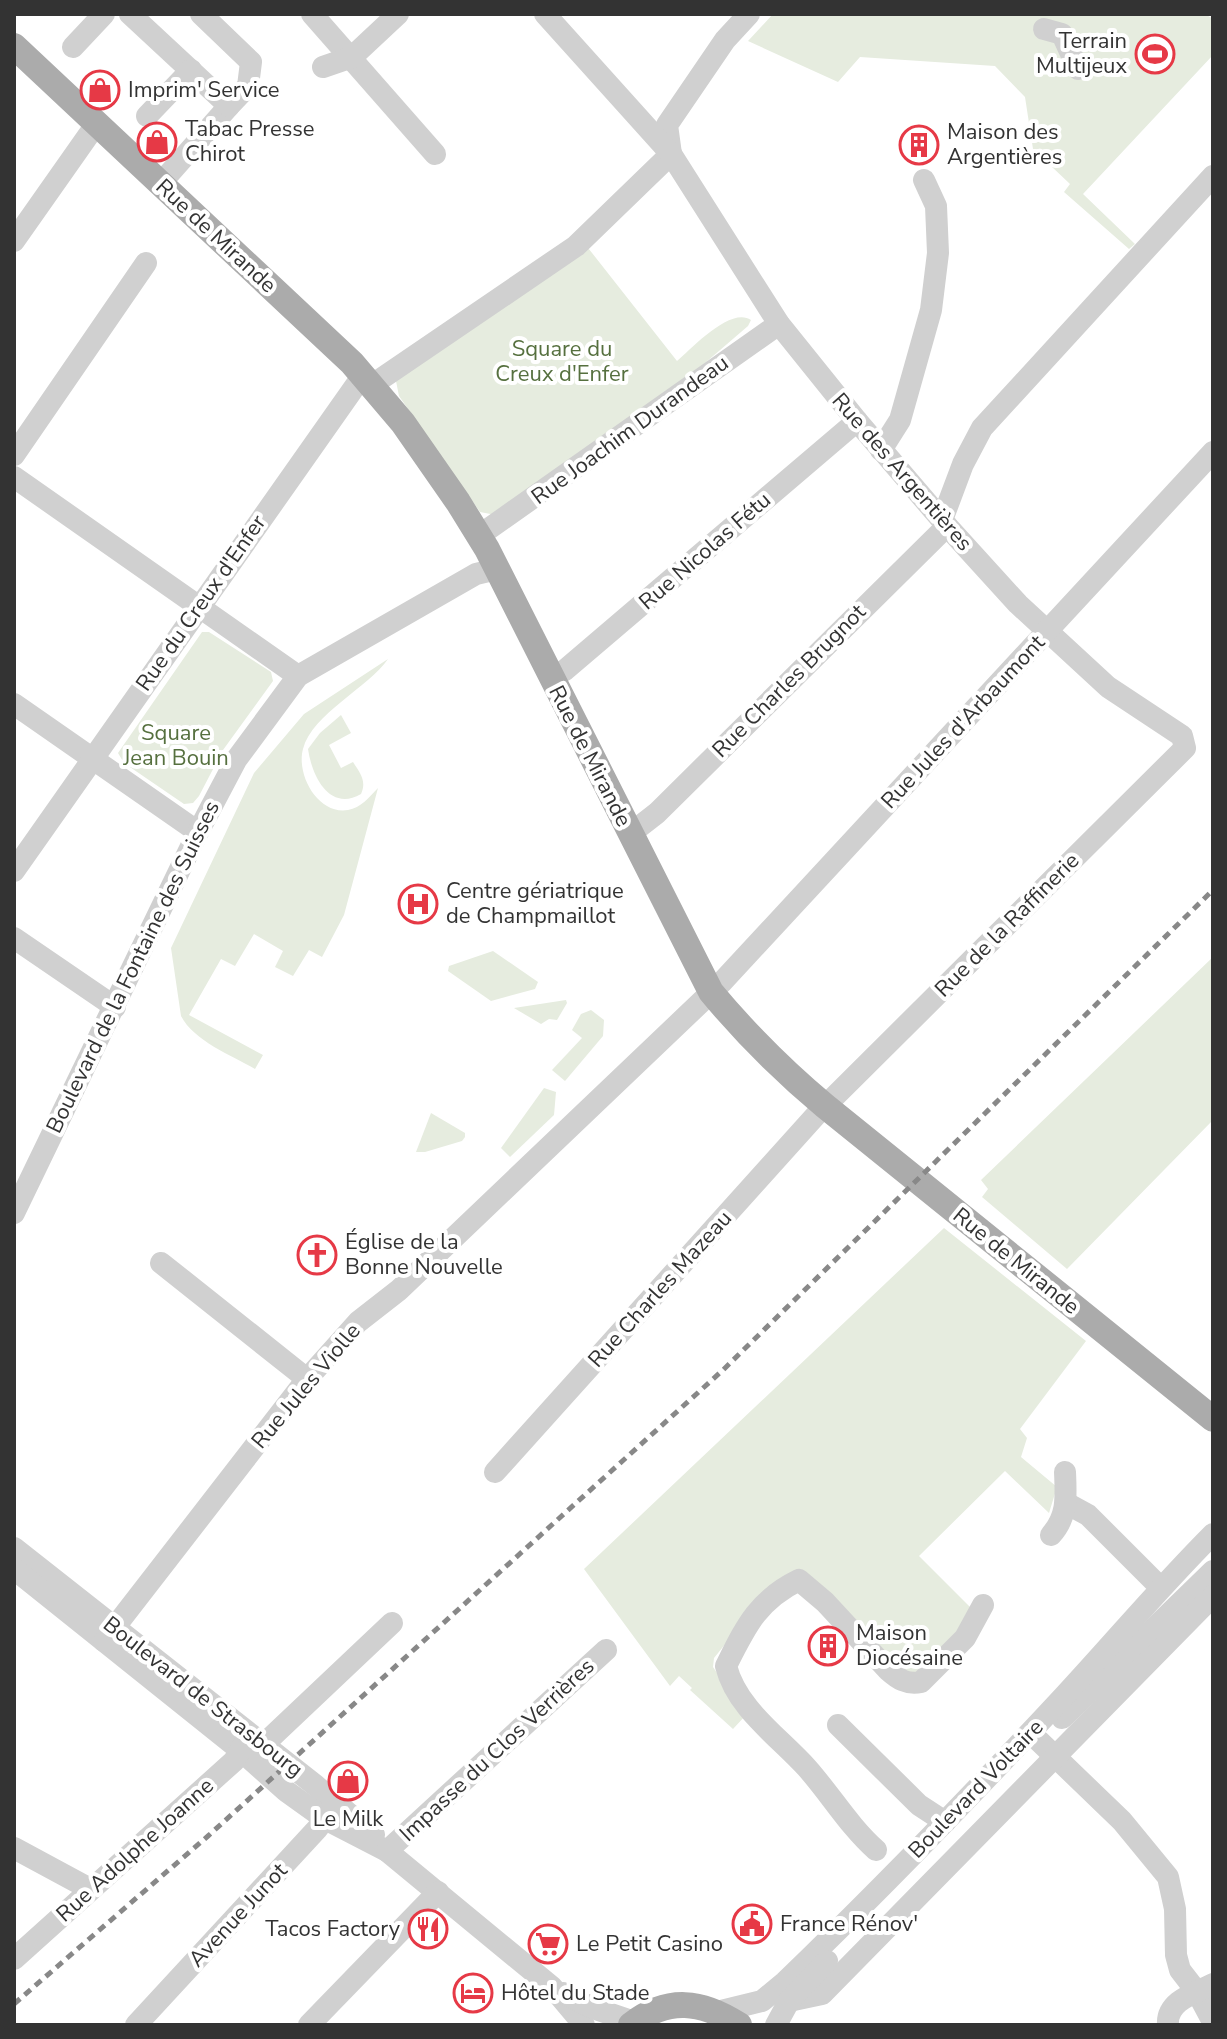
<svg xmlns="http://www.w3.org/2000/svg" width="1227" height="2039" font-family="'Nunito Sans',sans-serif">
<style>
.green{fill:#e6ecdf}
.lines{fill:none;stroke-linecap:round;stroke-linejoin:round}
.minor{stroke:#d0d0d0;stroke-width:22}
.major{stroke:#ababab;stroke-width:26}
.rail{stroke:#888;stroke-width:5;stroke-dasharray:8 6;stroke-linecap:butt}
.labels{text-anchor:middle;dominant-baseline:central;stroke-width:8;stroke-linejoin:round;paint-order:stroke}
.poi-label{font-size:22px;fill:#333;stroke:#fff;text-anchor:start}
.street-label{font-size:22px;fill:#333;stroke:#fff}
.park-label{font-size:22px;fill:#56703f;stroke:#fff}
</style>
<rect width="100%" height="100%" fill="#fff"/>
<g class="green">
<path d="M773,14H1205L1213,19V55L1083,194L1135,244L1129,249L1064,192L1070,184L1033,149L1025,97L995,66L860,57L838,82L748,41Z"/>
<path d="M585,244L677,361C692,348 731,306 751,320L748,326L648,412L501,516L480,512L399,396L396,381Z"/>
<path d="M202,632H209L271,672L273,681L223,750L199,796L193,803L184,804L124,763L118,753Z"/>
<path d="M388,659C369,687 312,714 303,749C296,775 318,815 348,810C361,808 369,797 378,788L344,915L322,957L309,950L293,976L275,967L283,951L254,934L235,966L221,959L189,1015L263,1055L255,1069C231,1055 194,1041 181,1016L171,948L254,773L304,714Z"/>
<path d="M341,715L351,733L329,745L341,768L353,762C360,773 367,781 361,794C330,812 312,777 308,749L320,733Z"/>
<path d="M493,951L538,982L535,989L491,1001L448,971L449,966Z"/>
<path d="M1213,957V1120L1067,1269L982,1197L988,1189L981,1180Z"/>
<path d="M566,1000L567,1003L557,1020L549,1019L541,1024L514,1008Z"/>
<path d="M591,1010L604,1020L603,1036L565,1081L552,1070L582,1038L572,1030L581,1014Z"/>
<path d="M544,1088L556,1092L554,1115L510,1157L501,1148Z"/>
<path d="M431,1113L465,1133V1137L462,1141L425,1152H416Z"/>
<path d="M944,1228L1086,1341L1020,1429L1027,1438L1021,1457L1057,1487L1049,1513L1005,1471L919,1556L976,1613L923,1672L908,1675L814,1582L772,1586L714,1658L713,1667L746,1715L733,1729L690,1690L692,1688L679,1676L670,1686L584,1569Z"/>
</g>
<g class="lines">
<g class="minor">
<path d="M130,14L229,106L160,184"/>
<path d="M201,14L251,62L248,86L229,106"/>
<path d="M312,14L435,154"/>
<path d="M1044,29L1062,34L1078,69"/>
<path d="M73,47L104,14"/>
<path d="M323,67L352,57L398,14"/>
<path d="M147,116L191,70"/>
<path d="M671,154L667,125L725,40L749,14"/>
<path d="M14,241L97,123"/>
<path d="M372,385L576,246L671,154"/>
<path d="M881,450L900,420L931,310L938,253L936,206L924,180"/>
<path d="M14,455L146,263"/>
<path d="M14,477L298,676"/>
<path d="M942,520L963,464L982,428L1213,176"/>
<path d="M480,535L779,324"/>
<path d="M551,678L565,670L857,421"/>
<path d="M14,704L198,832"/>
<path d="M630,834L657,813L947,526"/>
<path d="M14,871L363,375"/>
<path d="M14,938L115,1007"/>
<path d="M14,1213L198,832L236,760L298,676L476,574L497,569"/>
<path d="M161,1263L307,1379"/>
<path d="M495,1472L817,1114L1185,748L1182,736L1108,687L1018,604L947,526L857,421L779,324L671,154L545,14"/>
<path d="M1066,1503L1088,1515L1160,1587"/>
<path d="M1051,1535C1068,1516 1066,1497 1065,1472"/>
<path d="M14,1548L315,1785L374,1835"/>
<path d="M14,1569L240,1750L286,1791L325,1819L387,1851L552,1987L584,2025"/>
<path d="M104,1641L307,1379L358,1322L399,1290L722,982L1213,452"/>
<path d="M1062,1718L1213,1571"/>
<path d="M838,1725L919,1805L945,1822"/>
<path d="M1039,1741L1122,1821L1168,1877L1175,1909L1176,1955L1180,1970L1197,1992L1213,2022"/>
<path d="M263,1745L392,1623"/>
<path d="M14,1848L90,1889"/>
<path d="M876,1850C849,1826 831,1795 807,1768C778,1736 737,1709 726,1666C746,1626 758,1600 799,1580L825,1602L888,1670C898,1679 907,1685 921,1682L965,1638L983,1605"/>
<path d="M387,1851L606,1650"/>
<path d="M14,1959L234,1761L247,1738"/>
<path d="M563,1993L593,2008L634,2022"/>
<path d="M789,2001L822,1994L1213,1596"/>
<path d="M717,2012L762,2001L785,1982C881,1889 974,1793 1065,1695C1115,1641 1161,1586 1213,1534"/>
<path d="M136,2025L317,1829L334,1807"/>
<path d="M309,2025L438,1892"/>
<path d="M776,2025L789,2001L827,1961"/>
<path d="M1168,2025C1166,2001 1195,1993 1213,1984"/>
</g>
<g class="major">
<path d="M14,46L352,363L403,423L458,502L487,549L711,992C746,1034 783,1071 825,1106L1213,1419"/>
<path d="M631,2025C668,1996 702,2001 739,2025"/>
</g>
<path class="rail" d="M14,2004L208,1836L723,1370L1213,890"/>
</g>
<defs>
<g id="stadium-ring" transform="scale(2)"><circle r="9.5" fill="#fff" stroke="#e63946" stroke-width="1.5"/><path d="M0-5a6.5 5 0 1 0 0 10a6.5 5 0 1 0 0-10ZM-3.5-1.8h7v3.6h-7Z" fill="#e63946"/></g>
<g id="shop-ring" transform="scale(2)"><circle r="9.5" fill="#fff" stroke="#e63946" stroke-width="1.5"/><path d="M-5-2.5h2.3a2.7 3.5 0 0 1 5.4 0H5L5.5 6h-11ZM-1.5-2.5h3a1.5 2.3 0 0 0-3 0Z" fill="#e63946"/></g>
<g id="building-ring" transform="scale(2)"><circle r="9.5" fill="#fff" stroke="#e63946" stroke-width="1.5"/><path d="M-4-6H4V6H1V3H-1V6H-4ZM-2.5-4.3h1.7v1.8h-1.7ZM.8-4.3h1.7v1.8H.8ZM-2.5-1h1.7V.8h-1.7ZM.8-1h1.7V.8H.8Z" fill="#e63946"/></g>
<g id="hospital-ring" transform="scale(2)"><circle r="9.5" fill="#fff" stroke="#e63946" stroke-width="1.5"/><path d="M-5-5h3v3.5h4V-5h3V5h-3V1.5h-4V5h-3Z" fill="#e63946"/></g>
<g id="church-ring" transform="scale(2)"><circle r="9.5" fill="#fff" stroke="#e63946" stroke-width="1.5"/><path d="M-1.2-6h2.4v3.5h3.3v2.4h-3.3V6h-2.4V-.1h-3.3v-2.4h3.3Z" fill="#e63946"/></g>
<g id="civic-ring" transform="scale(2)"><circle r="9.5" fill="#fff" stroke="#e63946" stroke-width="1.5"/><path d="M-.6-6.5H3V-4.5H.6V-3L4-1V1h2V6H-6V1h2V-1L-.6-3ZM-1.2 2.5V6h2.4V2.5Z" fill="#e63946"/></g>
<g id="restaurant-ring" transform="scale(2)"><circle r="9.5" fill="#fff" stroke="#e63946" stroke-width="1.5"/><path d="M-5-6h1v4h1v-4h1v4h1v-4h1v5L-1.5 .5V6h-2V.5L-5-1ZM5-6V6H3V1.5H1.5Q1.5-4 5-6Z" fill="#e63946"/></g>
<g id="supermarket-ring" transform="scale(2)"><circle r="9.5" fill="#fff" stroke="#e63946" stroke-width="1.5"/><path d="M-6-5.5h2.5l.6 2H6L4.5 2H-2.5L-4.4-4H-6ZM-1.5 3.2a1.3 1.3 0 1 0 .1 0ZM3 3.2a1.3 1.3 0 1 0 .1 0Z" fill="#e63946"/></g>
<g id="hotel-ring" transform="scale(2)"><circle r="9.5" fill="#fff" stroke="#e63946" stroke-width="1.5"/><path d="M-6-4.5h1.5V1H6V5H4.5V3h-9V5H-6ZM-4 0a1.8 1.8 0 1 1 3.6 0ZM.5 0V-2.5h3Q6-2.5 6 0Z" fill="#e63946"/></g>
</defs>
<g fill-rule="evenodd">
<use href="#stadium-ring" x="1155" y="54"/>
<use href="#shop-ring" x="100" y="90"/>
<use href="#shop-ring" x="157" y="142"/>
<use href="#building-ring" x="919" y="145"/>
<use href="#hospital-ring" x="418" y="904"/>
<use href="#church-ring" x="317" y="1255"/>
<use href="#building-ring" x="828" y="1646"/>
<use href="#shop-ring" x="348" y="1781"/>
<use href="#civic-ring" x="752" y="1924"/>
<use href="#restaurant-ring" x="428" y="1929"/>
<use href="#supermarket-ring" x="548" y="1944"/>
<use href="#hotel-ring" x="473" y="1993"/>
</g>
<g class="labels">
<g class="poi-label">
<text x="1127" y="41" text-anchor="end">Terrain<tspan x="1127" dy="25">Multijeux</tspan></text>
<text x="128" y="90">Imprim' Service</text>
<text x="185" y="129">Tabac Presse<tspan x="185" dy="25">Chirot</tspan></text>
<text x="947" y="132">Maison des<tspan x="947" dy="25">Argentières</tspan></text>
<text x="446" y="891">Centre gériatrique<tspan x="446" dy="25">de Champmaillot</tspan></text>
<text x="345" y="1242">Église de la<tspan x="345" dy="25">Bonne Nouvelle</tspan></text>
<text x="856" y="1633">Maison<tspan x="856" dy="25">Diocésaine</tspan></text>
<text x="348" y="1819" text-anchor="middle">Le Milk</text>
<text x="780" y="1924">France Rénov'</text>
<text x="400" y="1929" text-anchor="end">Tacos Factory</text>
<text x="576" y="1944">Le Petit Casino</text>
<text x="501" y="1993">Hôtel du Stade</text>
</g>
<g class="street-label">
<text transform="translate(216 236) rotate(43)">Rue de Mirande</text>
<text transform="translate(630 430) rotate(-36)">Rue Joachim Durandeau</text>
<text transform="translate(902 472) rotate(49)">Rue des Argentières</text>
<text transform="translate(705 551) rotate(-41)">Rue Nicolas Fétu</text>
<text transform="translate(201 603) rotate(-55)">Rue du Creux d'Enfer</text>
<text transform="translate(789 681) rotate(-45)">Rue Charles Brugnot</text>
<text transform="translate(963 722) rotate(-47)">Rue Jules d'Arbaumont</text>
<text transform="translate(590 756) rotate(63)">Rue de Mirande</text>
<text transform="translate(1007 925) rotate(-45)">Rue de la Raffinerie</text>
<text transform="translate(133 967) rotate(-64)">Boulevard de la Fontaine des Suisses</text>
<text transform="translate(1016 1261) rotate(39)">Rue de Mirande</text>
<text transform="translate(660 1289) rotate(-48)">Rue Charles Mazeau</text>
<text transform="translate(306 1386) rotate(-50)">Rue Jules Violle</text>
<text transform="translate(203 1697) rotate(38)">Boulevard de Strasbourg</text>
<text transform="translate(497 1750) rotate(-43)">Impasse du Clos Verrières</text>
<text transform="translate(976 1789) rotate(-46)">Boulevard Voltaire</text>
<text transform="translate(135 1850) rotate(-42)">Rue Adolphe Joanne</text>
<text transform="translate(238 1915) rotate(-47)">Avenue Junot</text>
</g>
<g class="park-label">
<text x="562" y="349">Square du<tspan x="562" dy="25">Creux d'Enfer</tspan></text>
<text x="176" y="733">Square<tspan x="176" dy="25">Jean Bouin</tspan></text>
</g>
</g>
<rect width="1227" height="2039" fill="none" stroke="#333333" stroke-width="32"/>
</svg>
